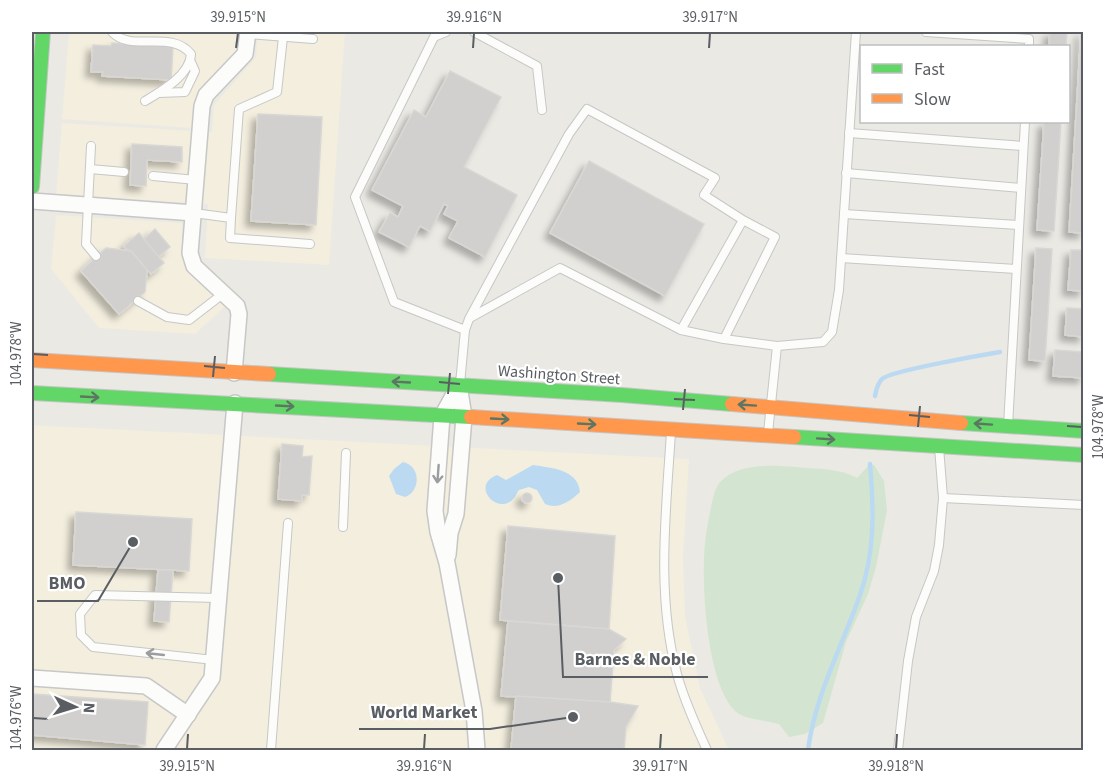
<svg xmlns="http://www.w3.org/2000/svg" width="1115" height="782" font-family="'Source Sans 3',sans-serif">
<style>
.commercial{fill:#f3eede}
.green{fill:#d3e5d0}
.water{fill:#bbdaf2}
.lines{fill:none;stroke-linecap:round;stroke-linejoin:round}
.stream{stroke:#bbdaf2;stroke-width:4.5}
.building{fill:#d1d0ce;stroke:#d9d7d4;stroke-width:1.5;filter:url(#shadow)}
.lane-casing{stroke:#c6c7c6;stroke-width:10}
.street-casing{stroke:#c6c7c6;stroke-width:18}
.fast-casing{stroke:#c5c5c5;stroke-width:16}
.slow-casing{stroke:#c5c5c5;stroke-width:16}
.lane{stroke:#fcfcfb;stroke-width:8}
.street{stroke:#fcfcfb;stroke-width:15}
.fast{stroke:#63d668;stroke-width:14}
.slow{stroke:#ff974d;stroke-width:14}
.oneway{stroke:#5c7663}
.oneway2{stroke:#9b9d9f}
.ticks{fill:none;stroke:#5a5e62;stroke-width:2}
.labels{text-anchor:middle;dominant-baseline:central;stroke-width:4.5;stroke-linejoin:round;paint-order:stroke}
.street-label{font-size:16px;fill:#5a5e62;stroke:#fff}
.leader{fill:none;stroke:#5a5e62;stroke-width:2}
.callout-dot{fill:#5a5e62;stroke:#fff;stroke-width:2}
.callout-label{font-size:18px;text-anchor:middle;font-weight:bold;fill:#5a5e62;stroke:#fff;stroke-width:4.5;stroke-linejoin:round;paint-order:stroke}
.neatline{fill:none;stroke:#5a5e62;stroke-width:2}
.ticks-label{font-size:15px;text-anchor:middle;fill:#5a5e62}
</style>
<defs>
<filter id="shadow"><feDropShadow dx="-5.5" dy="5.5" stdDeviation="3" flood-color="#0004"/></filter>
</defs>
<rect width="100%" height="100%" fill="#eae9e4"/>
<g class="commercial">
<path d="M69,32H242L241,46L235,56L196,101L192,128L62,119Z"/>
<path d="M258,32H345L329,265L205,258L208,204L56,194L62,123L212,132L214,105L256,57Z"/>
<path d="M56,215L182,223V257L188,270L226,306L195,334L99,328L51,269Z"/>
<path d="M32,425L689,459L683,557L685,616L700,688L729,750H32Z"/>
</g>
<path class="green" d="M870,464L874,465L884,481L887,510L876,567L868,594L846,642L823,723L805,734L789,737L779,724C769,721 747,719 739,714C706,691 701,580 705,543C706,531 709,518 711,507C713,498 715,487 721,481C738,463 772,465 795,467C815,469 840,468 857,478Z"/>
<g class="water">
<path d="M403,462C421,466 421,491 405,497L396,494L389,476L394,469Z"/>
<path d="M533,465C551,468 578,469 580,492C571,501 558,510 545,504L537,490L529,487L519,490C517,492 516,496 514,498C499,517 469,486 497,475L506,480Z"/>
</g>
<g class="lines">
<g class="stream">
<path d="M875,396C876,391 877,384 882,379C890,371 982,355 1000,352"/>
<path d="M808,750C815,695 842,647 860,595C875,553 874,508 870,464"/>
</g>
</g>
<g class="building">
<path d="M1050,32H1067L1066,46H1049Z"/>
<path d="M1081,32H1084V233L1069,232Z"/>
<path d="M112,43L173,47L171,80L102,76L103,72H91L93,45L111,46Z"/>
<path d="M450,71L501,97L464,167L517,195L485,257L449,238L458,221L444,214L448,206L444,204L430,231L420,226L409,247L379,232L390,213L398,217L403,206L372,190L414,110L426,117Z"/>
<path d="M258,114L322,117L316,225L251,221Z"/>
<path d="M1044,122H1061L1054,231L1037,230Z"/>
<path d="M132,144L182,147V162L147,160L146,186L130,185Z"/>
<path d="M589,161L704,224L665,296L550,233Z"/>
<path d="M155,229L170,247L158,257L144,239Z"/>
<path d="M139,233L164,263L151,274L131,251L127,250L124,246Z"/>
<path d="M106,248L131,251L147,270L145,292L119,314L81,271Z"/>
<path d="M1036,248L1052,249L1045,361L1029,360Z"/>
<path d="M1071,250H1084V291L1068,290Z"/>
<path d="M1067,308L1084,309V337L1065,335Z"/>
<path d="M1055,350L1084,352V378L1053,376Z"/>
<path d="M282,444L303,446L302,457L312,456L309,495H302V501L278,499Z"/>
<circle cx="527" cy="498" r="5"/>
<path d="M76,512L192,519L189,571L73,565Z"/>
<path d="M508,526L615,536L609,629L500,620Z"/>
<path d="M158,570H173L169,622L154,621Z"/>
<path d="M508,621L609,629L626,639L614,650L610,702L501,696Z"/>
<path d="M32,694L148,702L145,745L32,735Z"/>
<path d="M516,696L610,702L638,706L626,727L624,750H511Z"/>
</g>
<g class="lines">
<g class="lane-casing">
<g id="lane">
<path d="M112,32C131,53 171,29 191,54C190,75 162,91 145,101"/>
<path d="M446,32L434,37L355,197L394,302L465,330"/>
<path d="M474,32L537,66L542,110"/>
<path d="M926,32L1029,39V46"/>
<path d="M248,34L313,39"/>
<path d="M159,93L185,92L195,71L191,62"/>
<path d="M849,133L1023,146"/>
<path d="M91,146L86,244L96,256"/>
<path d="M90,169L124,172"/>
<path d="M846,173L1021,188"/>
<path d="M153,176L196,180"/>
<path d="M194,213L231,218L239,109L277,92L283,37"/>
<path d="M844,214L1019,225"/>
<path d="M231,218L230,238L310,244"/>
<path d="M841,258L1016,269"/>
<path d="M138,301L167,317L189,320L224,293"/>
<path d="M470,318L560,268L681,330"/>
<path d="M724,339L777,346L768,433"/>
<path d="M777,346L823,342L832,332L839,290L856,32"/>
<path d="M460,384L465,330L469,319L569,134L587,109L715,178L704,195L743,220L681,330L724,339L775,237L743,220"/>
<path d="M1008,426L1025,122"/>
<path d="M671,432C666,512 656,595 677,674C684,700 696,726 707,750"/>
<path d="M943,498L1084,505"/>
<path d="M343,527L346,453"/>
<path d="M214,660L93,647L81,635L80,614L95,595L218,598"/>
<path d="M271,750L288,523"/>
<path d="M898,750L908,661L916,617L934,571L939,545L943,498L939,447"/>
</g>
</g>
<g class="street-casing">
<g id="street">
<path d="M32,201L194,213"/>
<path d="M234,373L239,314L237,306L194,266L190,253L202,106L206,95L245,54L248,32"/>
<path d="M459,385L442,416L435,511L438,532L447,563L474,711L477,750"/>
<path d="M448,555L450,533L456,514L464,417L459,385"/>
<path d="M32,678L146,686L188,715"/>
<path d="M164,750L212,678L235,403"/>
</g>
</g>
<g class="fast-casing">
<g id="fast">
<path d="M32,187L43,32"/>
<path d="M269,374L622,395L732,404"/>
<path d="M32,393L471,417"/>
<path d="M961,423L1084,431"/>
<path d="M794,437L1084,455"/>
</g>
</g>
<g class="slow-casing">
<g id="slow">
<path d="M32,360L269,374"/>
<path d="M732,404L961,423"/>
<path d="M471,417L794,437"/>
</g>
</g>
<use href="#lane" class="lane"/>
<use href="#street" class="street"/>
<use href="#fast" class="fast"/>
<use href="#slow" class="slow"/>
</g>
<defs><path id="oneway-shaft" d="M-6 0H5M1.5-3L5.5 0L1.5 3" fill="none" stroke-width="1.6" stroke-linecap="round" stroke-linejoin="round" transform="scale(1.5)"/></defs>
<g class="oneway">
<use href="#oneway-shaft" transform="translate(401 382) rotate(-177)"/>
<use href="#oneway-shaft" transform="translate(90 397) rotate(3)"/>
<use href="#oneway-shaft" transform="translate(747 405) rotate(-176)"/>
<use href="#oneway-shaft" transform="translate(285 406) rotate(3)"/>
<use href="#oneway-shaft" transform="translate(500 419) rotate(3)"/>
<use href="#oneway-shaft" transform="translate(587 424) rotate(3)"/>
<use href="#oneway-shaft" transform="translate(983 424) rotate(-176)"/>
<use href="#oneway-shaft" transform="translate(826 439) rotate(4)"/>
</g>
<g class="oneway2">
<use href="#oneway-shaft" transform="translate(438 474) rotate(94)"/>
<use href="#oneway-shaft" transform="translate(155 654) rotate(-174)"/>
</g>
<path class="ticks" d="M236,48L238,33M473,48L474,33M709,48L710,33M33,354L48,355M204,366L225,368M213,377L215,356M439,382L460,384M448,394L450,373M674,399L695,400M683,410L685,389M909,415L930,417M1067,426L1082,427M918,427L920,406M33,718L48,719M187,749L188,734M424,749L425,734M660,749L661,734M896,749L897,734"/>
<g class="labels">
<g class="street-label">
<text transform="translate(559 375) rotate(4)">Washington Street</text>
</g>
</g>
<path class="leader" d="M133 542L98 601H37M558 578L563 677H708M573 717L490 729H359"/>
<g class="callout-dot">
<circle cx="133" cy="542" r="6"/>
<circle cx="558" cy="578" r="6"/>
<circle cx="573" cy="717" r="6"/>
</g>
<g class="callout-label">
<text x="67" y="589">BMO</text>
<text x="635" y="665">Barnes &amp; Noble</text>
<text x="424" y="718">World Market</text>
</g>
<rect width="1115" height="782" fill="none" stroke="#ffffff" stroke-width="66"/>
<rect x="860" y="45" width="210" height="78" fill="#ffffff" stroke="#bdbfc0" stroke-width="1.5"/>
<rect x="872" y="64" width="30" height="9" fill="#63d668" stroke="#bdbfc0" stroke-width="1.5"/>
<text x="914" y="75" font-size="18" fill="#5a5e62">Fast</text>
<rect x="872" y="94" width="30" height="9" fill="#ff974d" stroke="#bdbfc0" stroke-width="1.5"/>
<text x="914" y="105" font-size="18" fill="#5a5e62">Slow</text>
<g transform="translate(75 707) rotate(94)" stroke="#ffffff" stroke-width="4.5" paint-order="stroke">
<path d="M0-4.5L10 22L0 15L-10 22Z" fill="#5a5e62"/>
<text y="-9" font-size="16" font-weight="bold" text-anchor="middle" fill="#5a5e62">N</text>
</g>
<rect x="33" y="33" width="1049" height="716" class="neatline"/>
<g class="ticks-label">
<text x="238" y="22">39.915°N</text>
<text x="474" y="22">39.916°N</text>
<text x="710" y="22">39.917°N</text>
<text transform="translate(16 354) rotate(-90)" y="5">104.978°W</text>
<text transform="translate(1098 427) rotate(-90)" y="5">104.978°W</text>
<text transform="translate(16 718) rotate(-90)" y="5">104.976°W</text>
<text x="187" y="771">39.915°N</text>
<text x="424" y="771">39.916°N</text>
<text x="660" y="771">39.917°N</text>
<text x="896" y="771">39.918°N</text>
</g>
</svg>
